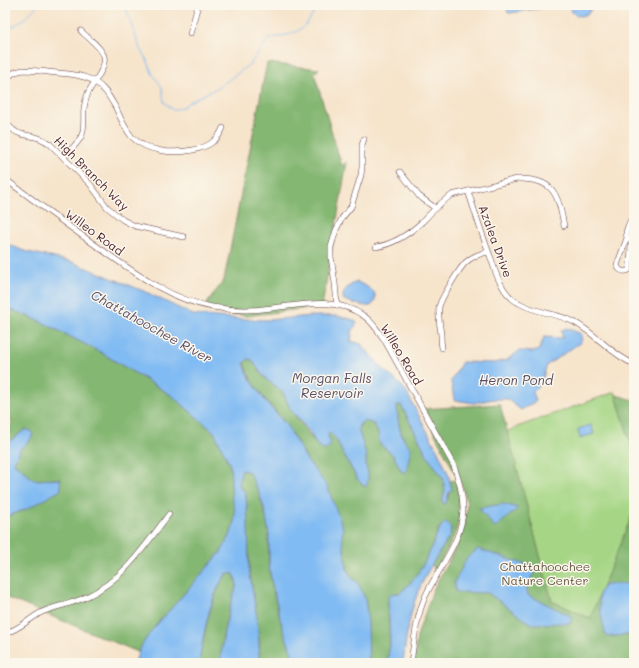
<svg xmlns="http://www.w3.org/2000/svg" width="639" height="668" font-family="Mali,sans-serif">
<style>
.green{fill:#a6d685;stroke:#787a58}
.forest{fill:#84b772;stroke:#676b4e}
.water{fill:#81bbf3;stroke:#666d8f}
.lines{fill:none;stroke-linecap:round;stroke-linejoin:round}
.stream{stroke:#81bbf3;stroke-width:1}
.minor-casing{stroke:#643d43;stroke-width:6}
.minor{stroke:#fff;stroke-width:5}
.labels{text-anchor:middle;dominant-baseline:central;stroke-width:3;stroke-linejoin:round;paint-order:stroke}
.street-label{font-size:12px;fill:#4a1f2b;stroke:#fbf7ec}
.park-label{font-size:12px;fill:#665646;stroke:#fbf7ec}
.water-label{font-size:13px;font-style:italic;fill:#5a4e67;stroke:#fbf7ec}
</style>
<rect width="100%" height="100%" fill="#fbf7ec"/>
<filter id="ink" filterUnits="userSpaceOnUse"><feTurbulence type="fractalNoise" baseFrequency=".025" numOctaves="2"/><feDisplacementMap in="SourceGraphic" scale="8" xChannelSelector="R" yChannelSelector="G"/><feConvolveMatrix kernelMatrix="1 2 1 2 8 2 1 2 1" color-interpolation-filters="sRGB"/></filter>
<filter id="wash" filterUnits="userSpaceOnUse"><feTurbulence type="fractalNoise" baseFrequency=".012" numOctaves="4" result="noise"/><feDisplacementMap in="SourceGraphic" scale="16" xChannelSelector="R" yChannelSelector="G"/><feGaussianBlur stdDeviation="0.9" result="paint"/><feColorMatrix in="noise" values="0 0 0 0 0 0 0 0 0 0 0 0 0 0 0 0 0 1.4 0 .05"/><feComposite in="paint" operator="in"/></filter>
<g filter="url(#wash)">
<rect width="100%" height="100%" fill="#f6e4cb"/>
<path class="green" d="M615,392L634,430V663H420L467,529L471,499L457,461L514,428Z"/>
<g class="forest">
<path d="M267,63L319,69L314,73L342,166L347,162L322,306L247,316L203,309L224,280Z"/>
<path d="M5,307L42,322L101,352L171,395L214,432L230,465L232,499L234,506L235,512L234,524L230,536L221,552L152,630L145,640L138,652L5,597V517L27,509L60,479L34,480L14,463L19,450L31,439L26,429L5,445V430L12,423L10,418H5Z"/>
<path d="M248,359L252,360L260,372L267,380L283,392L290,409L317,445L330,441L328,436L329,432L337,440L341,450L352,470L358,480L364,486L368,473L366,466V455L359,431L358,430L361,423L365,421L374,424L378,433L380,444L393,455L402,472L409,447C398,430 398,424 397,405H401L427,455L443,478L445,491L442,501L444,504L448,499L449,492L452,490L450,481L456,480C458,492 461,505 459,517C457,537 444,554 435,571L432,564L450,536L451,528H439C431,552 420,576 400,593H396L388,600L390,644L387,663H369L366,605L365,599L357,582L352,578L349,573L347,568L342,537L343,528C329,502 316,475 301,449C296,442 292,433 287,426C272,405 252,389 244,363Z"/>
<path d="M616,395L634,400V454L616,396Z"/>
<path d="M500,404L552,601L590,618L634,510V663H414L417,636L433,590L454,551L460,538L465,524L467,504L463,488L422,409Z"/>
<path d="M242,470L249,472L259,493L266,517L269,535V566L273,590L282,626L291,651L293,663H259V642L257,618L249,569L248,520L246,496L244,490L240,488L239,480Z"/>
<path d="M227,573L234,574L237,584L230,607L224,631L220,663H199C204,635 210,596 227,573Z"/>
</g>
<g class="water">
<path d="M506,5H546L545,7L543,8L510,13H508Z"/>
<path d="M569,5H593C589,19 572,20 569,5Z"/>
<path d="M5,243L24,251L72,262L146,292L193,315L242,319L268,320L311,316H337L354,320L357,323L352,332L351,341L361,344L381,367L404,388L438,451L448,473L452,490L449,492L446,503L444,504L442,501L445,491L443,478L427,455L401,405H397C398,420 398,437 411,448L406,472H402L393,455L380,444L378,433L374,424L365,421C360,423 359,424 358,430L359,431L366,455V466L368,473V479L366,487L364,486L358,480L341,450L337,440L329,432L328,436L330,441L329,448L325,450L317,445L310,433L297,417L290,409L283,392L267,380L260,372L252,360L248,359L244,363L246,369L251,380L264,399L287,426L310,465H311L327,486L343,528L342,537L347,568L349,573L352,578L357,582L360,587L365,599L368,623L369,663H293L291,651L282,626L272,584L269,566V535L265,511L259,493L249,472L242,470L239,480L240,488L244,490L246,496L248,520L249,569L257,618L259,642V663H220L224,631L230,607L237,584L234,574L227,573C210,594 203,637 199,663H135C138,650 144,641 152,630L221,552L230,536L234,524L235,512L234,506L232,500L230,465L214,432L171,395L100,352L42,322L5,307Z"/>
<path d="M357,282L366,286L374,292C376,296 376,304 370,306C365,307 349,302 344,300C340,292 349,285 357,282Z"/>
<path d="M566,328L582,334L581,342L547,365L541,383L533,392L536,401L521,410L507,399H494L474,403L454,400L451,381L462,362L495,363L507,360L519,351L533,352L539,350L544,337L563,338L561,331Z"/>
<path d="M591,425L594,434L582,437V438L580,439L578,429Z"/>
<path d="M26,429L33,432L31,439L19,450L14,463L34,480L60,479L61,490L27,509L5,517V445Z"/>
<path d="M503,504L518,508L495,528L479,508Z"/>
<path d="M445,522L448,523L451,528L450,536C434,560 418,585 411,614C407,630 405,646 403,663H387L390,644L388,600L390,594L400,593C412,583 421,570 428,555C434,544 436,531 445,522Z"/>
<path d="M478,549L533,567L535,571L526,587L528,595L571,616V623L531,624L488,593L456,592L454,583L467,558Z"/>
<path d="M634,583V634L606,637L600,610L599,593L605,585Z"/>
</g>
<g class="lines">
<g class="stream">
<path d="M124,5L131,21L140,49L147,60L152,73L162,87L164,102L173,110L183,107L189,102L219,87L250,64L267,41C272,37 276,38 282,36C304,32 308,23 318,5"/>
<path d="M5,32L24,19L38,5"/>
</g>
</g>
</g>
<g filter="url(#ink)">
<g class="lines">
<g class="minor-casing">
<g id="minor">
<path d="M190,34L198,5"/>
<path d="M5,79L15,72L23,70C35,70 46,72 57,73C70,74 84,75 95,82C105,88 110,98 116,108C120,117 125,129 132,137C147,152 173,154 193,150C207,147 217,142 223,128"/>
<path d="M10,127C13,130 17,133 21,134C33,137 39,136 50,144L90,184L107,207L123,220L135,226L184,237"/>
<path d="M64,157C70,150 78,144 82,135C85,126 83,117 84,108C85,102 86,98 88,93C93,82 107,68 104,56C101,47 88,38 81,31"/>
<path d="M400,172L419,196L435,208"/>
<path d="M5,179C36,202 67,225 98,247C134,272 168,299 212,307C229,310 246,311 263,309C298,306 333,295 364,316C373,322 379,332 385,341L454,466C459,480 463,494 463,508C463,541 438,568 425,597C416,618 414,641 411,663"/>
<path d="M468,191C476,215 483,238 492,261C494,268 497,277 501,284C505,292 511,299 519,303C536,313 557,313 574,322C595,333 612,355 634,364"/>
<path d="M631,239C631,249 631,259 629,270C625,272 622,272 619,269L617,265L627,238L626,232L628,226L630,221L634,217"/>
<path d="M376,247C394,244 409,234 422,222C432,212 440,202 452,195L517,179C554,178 558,194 564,226"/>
<path d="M337,305L335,283L331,257V247L336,230L342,218L351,207L361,175L362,167V145L364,139"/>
<path d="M442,348C441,343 441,339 441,335C440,326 438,317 439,307C441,299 446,292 450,285C461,267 466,256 488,252"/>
<path d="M5,633C19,630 30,618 42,612C56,606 72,604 86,597C123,580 145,546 169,514"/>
</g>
</g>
<use href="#minor" class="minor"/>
</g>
</g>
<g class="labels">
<g class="street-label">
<text transform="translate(92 173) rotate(45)">High Branch Way</text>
<text transform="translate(95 232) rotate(36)">Willeo Road</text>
<text transform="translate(496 241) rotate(70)">Azalea Drive</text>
<text transform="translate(402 354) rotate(59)">Willeo Road</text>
</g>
<g class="park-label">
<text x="545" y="566">Chattahoochee<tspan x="545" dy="14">Nature Center</tspan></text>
</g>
<g class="water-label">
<text transform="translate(152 326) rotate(29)">Chattahoochee River</text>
<text x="332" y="377">Morgan Falls<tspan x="332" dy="15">Reservoir</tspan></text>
<text x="516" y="379">Heron Pond</text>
</g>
</g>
<rect width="639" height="668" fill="none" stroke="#fbf7ec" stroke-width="20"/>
</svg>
